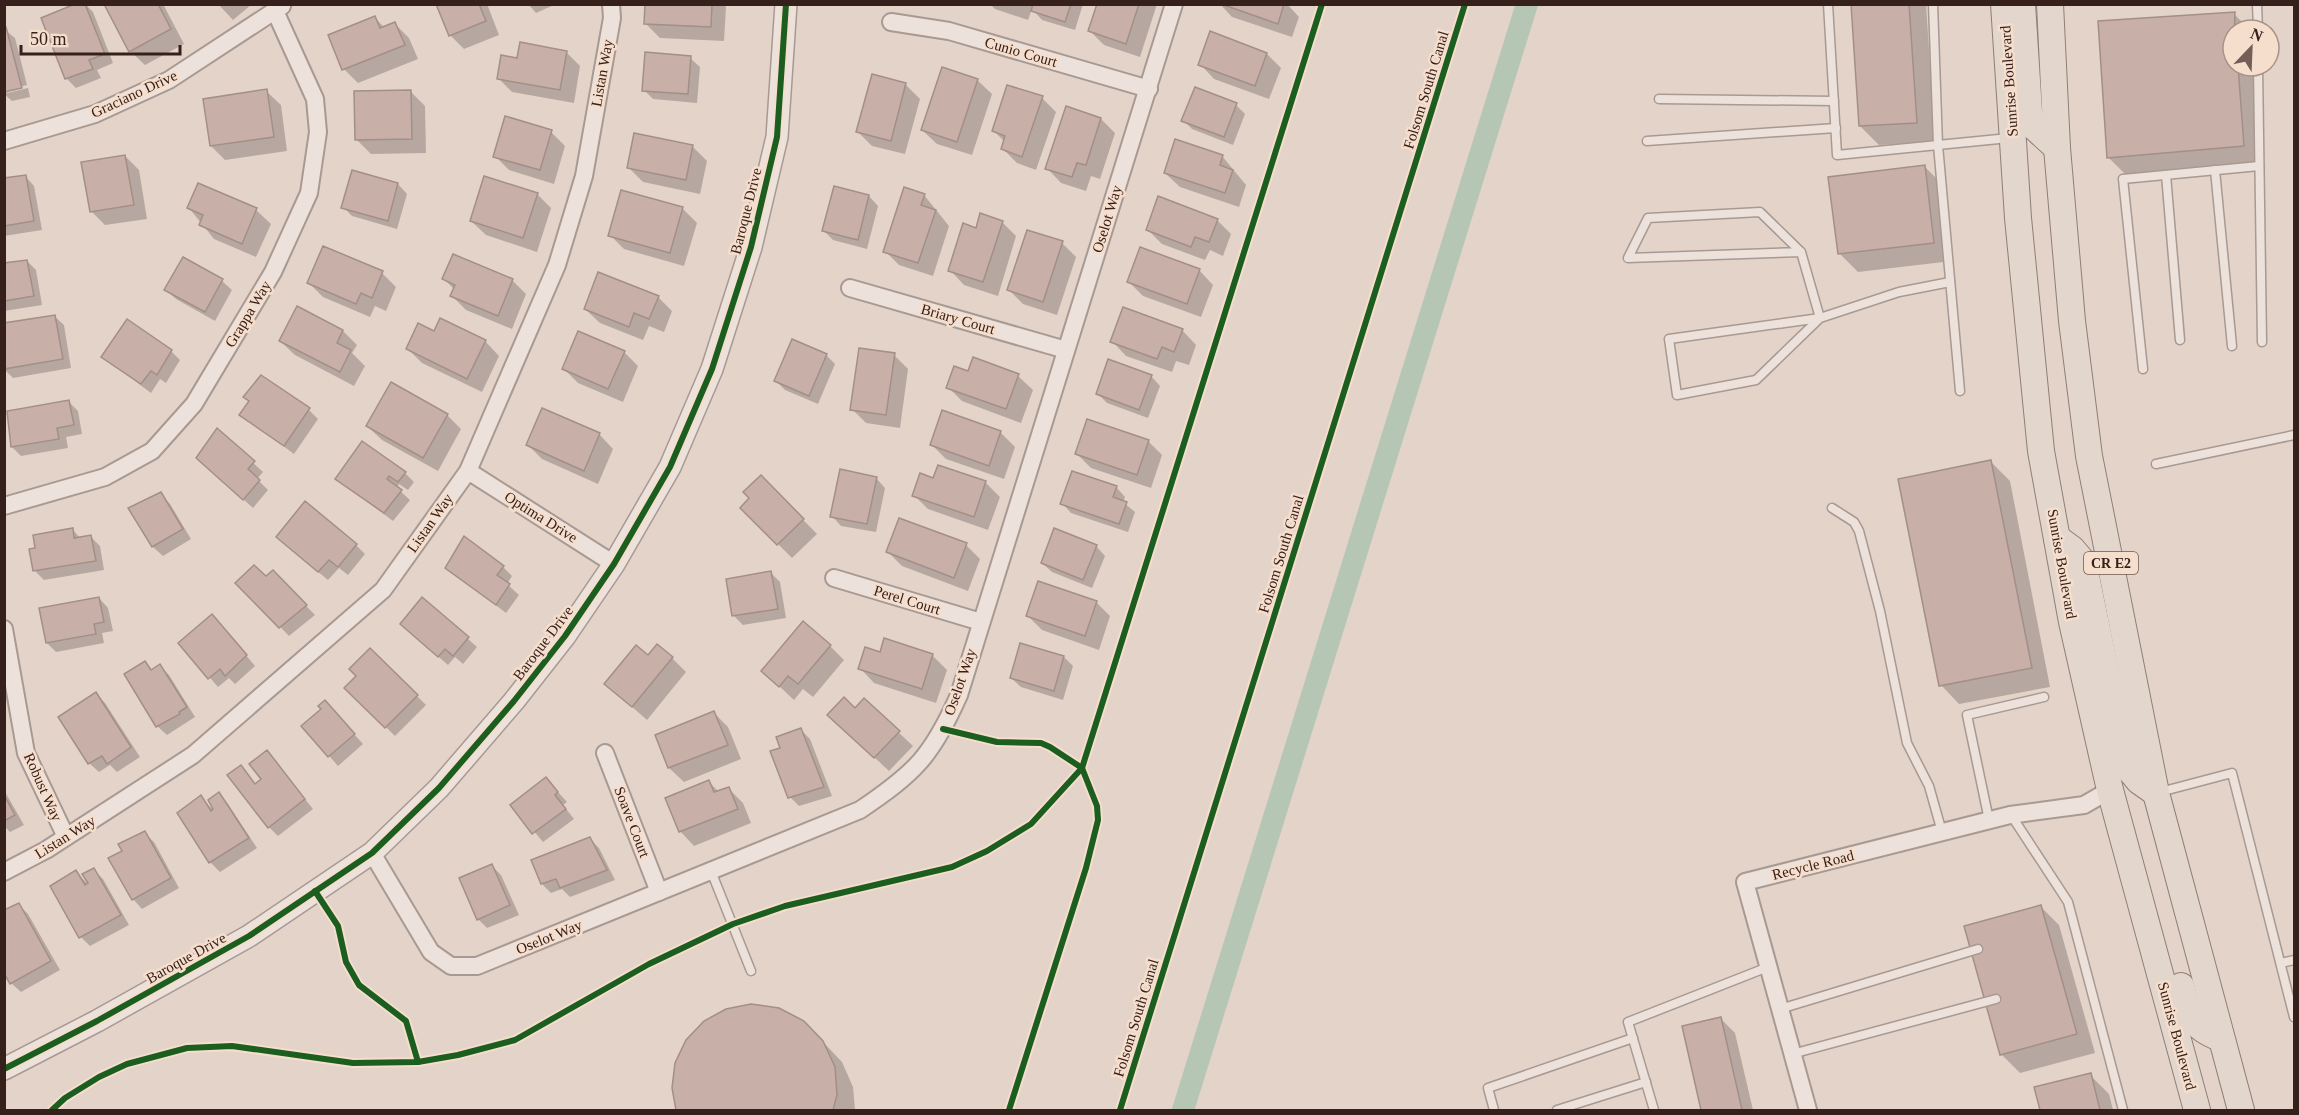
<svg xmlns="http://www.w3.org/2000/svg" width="2299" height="1115" font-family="'Times New Roman',serif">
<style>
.shadow{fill:#0003}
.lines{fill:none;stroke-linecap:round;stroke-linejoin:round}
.canal{stroke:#b5c6b5;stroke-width:22}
.building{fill:#c8b0a9;stroke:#a38e88;stroke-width:1.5}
.service-casing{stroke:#a89992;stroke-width:11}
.minor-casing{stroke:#a89992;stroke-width:20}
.tertiary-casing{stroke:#a89992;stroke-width:24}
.primary-casing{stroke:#8e7f79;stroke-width:28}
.service{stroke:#ece1db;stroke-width:8}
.minor{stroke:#ece1db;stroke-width:16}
.tertiary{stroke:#ece1db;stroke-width:21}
.primary{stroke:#e3d6cc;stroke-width:26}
.cycleway-casing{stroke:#f6decd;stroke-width:10}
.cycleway{stroke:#1b5e20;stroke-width:6}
.labels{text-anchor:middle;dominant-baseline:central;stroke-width:5;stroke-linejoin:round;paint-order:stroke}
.shield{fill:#f6decd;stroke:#705950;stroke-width:1.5}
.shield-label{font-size:14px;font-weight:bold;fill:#36201b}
.street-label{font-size:15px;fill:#36201b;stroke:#f6decd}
</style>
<rect width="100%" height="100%" fill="#e4d3c8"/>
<g class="shadow">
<path d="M79,4H85L93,12L113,63L97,70L101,78L76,88L66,78Z"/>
<path d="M106,4H163L184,44L145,65L130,51Z"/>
<path d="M218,4H252L233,20Z"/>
<path d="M438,4H487L499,35L464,49L450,35Z"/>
<path d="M528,4H556L536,13Z"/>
<path d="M647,4H723L726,7L724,41L660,38L646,24Z"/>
<path d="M990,4H1083L1075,30L1042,20L1032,9L1028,20L995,9Z"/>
<path d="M1099,4H1157L1140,57L1104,45L1090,31Z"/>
<path d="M1220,4H1287L1299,17L1292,37L1232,17Z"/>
<path d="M1852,4H1926L1935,142L1879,145L1860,126Z"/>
<path d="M2234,14L2250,30H2233V66H2255L2262,165L2127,176L2108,157Z"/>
<path d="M375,18L385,28L395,24L409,38L418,59L358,83L344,69Z"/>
<path d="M4,29L15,38L27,85L7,90V93L28,88L30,97L12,101L4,94Z"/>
<path d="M566,52L580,66L574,103L512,92L498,78L519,59Z"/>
<path d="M1267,54L1281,68L1269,99L1214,79L1200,64Z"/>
<path d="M690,58L700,67L697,103L653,99L644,90Z"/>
<path d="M977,80L992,94L972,155L937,144L922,130Z"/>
<path d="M906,85L920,99L905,154L872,146L858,132Z"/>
<path d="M266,91L281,105L287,151L225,160L211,146Z"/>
<path d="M410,91L425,106L426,153L371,154L357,140Z"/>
<path d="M1042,98L1056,112L1036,170L1017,163L1003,149L1005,142L994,131Z"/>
<path d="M1236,105L1245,114L1233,145L1192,129L1183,120Z"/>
<path d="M1101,119L1115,133L1100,179L1091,176L1086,191L1061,183L1047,168Z"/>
<path d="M551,132L565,146L554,184L509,170L495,156Z"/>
<path d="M693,147L707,161L700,194L643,182L629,168Z"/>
<path d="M125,156L139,170L147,219L105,225L91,211Z"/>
<path d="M1222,156L1246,185L1239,207L1180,187L1165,173Z"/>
<path d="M1925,167L1944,186L1952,261L1858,272L1839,253Z"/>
<path d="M353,172L398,184L407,194L397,229L352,216L343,207Z"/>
<path d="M25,176L34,186L42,230L4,236V180Z"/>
<path d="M835,188L869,196L878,206L867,249L833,240L824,231Z"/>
<path d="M537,194L551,208L537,252L486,235L471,221Z"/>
<path d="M924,195L949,226L933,276L899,265L885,251Z"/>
<path d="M189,208L256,210L271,224L256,257L214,239Z"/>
<path d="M682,208L697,223L684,266L624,249L610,235Z"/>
<path d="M1217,220L1231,234L1223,256L1210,250L1205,260L1162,244L1147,229Z"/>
<path d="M1002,222L1016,236L998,296L964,285L950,270L977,230Z"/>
<path d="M1062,243L1076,257L1057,315L1023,304L1009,290Z"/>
<path d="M183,259L222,281L232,290L215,321L176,299L166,290Z"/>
<path d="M27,261L36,270L42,305L4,311V265Z"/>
<path d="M1199,270L1213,285L1201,317L1143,296L1129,282Z"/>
<path d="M382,273L396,287L386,311L375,306L370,317L323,297L309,283Z"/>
<path d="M444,279L512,280L526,294L512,329L466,310L452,296L455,290Z"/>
<path d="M658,297L672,311L664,332L649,326L643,340L600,323L585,309Z"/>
<path d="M54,316L64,325L71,368L13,378L4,369V325Z"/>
<path d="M1182,330L1196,345L1189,365L1176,361L1172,372L1126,356L1112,341Z"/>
<path d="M343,331L357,345L352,353L365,366L354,386L295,355L280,341Z"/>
<path d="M434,333L485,341L499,356L482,392L422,363L408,349Z"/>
<path d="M171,351L180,360L166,383L160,379L151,393L103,357Z"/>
<path d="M624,352L638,366L623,402L578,383L564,369Z"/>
<path d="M826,355L835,364L818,404L785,390L776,381Z"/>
<path d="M894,355L908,369L900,428L866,423L852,409Z"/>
<path d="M973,359L1018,376L1033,390L1021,423L962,401L948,387L968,373Z"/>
<path d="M1151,376L1160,386L1148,418L1107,403L1097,393Z"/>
<path d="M245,397L309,410L318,419L294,454L241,415L250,402Z"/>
<path d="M69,402L78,411L82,434L66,437L68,448L21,456L12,447Z"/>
<path d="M943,412L1001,433L1015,447L1004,479L946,459L932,445Z"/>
<path d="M447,415L461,429L438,471L382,440L367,426Z"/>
<path d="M217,430L263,472L257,479L268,490L253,508L207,467Z"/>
<path d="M599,434L613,449L598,484L542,459L528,445Z"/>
<path d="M1148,441L1162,455L1151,488L1091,468L1076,453Z"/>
<path d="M1991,462L2010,481L2050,687L1959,704L1941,685Z"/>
<path d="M939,467L986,483L1000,497L988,530L928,509L914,495L934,480Z"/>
<path d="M405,473L414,482L408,490L399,484L397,488L410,500L393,521L337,479Z"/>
<path d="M761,477L817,534L792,558L742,508L752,498Z"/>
<path d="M876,478L885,488L876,532L841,526L832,516Z"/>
<path d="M1116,487L1125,497L1123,502L1135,512L1128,532L1071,513L1062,503Z"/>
<path d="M160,494L170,504L191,539L163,556L153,547L131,508Z"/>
<path d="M72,529L81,539L91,537L100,546L104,570L44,580L35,571L37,549Z"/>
<path d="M356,545L365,554L348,575L339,568L328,580L287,546Z"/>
<path d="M966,545L980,559L968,591L902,566L888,552Z"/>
<path d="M1096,546L1105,556L1092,588L1052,572L1042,563Z"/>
<path d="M503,567L512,576L507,584L519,595L506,613L447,568Z"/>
<path d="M273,572L315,615L289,636L237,583L266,578Z"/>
<path d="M771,573L780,582L786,618L743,625L734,616Z"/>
<path d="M99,598L108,608L113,631L102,633L104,643L56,652L47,643Z"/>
<path d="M423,599L477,647L463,664L455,657L448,665L411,633Z"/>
<path d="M1096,602L1110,616L1099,650L1042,630L1028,616Z"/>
<path d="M221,625L255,666L235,684L229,678L218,687L180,643Z"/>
<path d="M885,640L933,656L947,670L936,703L874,683L860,668L881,654Z"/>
<path d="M830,646L844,660L813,697L803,689L794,700L763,671Z"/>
<path d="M370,650L426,705L395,736L346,688L358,676Z"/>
<path d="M648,657L672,658L686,672L647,720L606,684Z"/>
<path d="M1064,657L1073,666L1063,700L1021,687L1011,678Z"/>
<path d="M145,663L152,671L160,666L169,675L195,717L167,735L157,726Z"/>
<path d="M96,694L105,703L140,757L117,772L110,765L99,772L89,763L60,717Z"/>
<path d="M325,702L363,744L338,766L303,726L323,709Z"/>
<path d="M855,710L898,732L913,746L889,771L844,729Z"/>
<path d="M714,713L728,727L741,759L684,782L669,768L657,736Z"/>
<path d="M800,729L810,739L832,796L799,806L790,797L782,748Z"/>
<path d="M267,752L313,809L278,836L269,827L241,767L257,785L263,779Z"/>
<path d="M546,779L567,802L563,805L574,819L543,842L512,805Z"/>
<path d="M709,782L719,792L729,789L743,803L751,823L694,846L680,831Z"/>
<path d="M4,790L24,825L10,832L4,826Z"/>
<path d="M219,794L228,804L257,848L220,872L210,862L179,814L201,797L215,812Z"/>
<path d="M144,833L154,842L179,888L142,909L133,899L124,851Z"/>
<path d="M590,839L599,848L615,880L570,897L562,889L551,893L542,884Z"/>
<path d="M492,866L501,875L519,915L487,928L478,919Z"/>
<path d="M94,870L103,879L129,925L90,946L81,937L76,872L88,884Z"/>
<path d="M19,905L28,914L60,970L21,992L11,983Z"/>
<path d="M2041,907L2059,925L2095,1053L2020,1073L2001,1054Z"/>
<path d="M1721,1019L1735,1033L1753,1110H1702L1683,1027Z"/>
<path d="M823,1042L842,1062L853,1087L855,1110H677L673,1088Z"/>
<path d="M2090,1075L2109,1094L2113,1110H2041L2036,1089Z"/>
</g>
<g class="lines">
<path class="canal" d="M1183,1110L1527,4"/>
</g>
<g class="building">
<path d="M75,4H85L105,54L89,60L93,69L65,79L41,18Z"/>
<path d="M104,4H158L171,29L129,52Z"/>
<path d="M436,4H479L486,21L449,36Z"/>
<path d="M645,4H712L711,27L644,24Z"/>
<path d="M1033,4H1071L1065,22L1031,11Z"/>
<path d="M1097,4H1139L1126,44L1088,31Z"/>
<path d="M1221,4H1284L1278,24Z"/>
<path d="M1851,4H1909L1917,123L1859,126Z"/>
<path d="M2235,12L2233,66H2238L2244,146L2107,158L2098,21Z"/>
<path d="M375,16L380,28L395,22L405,45L342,70L328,35Z"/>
<path d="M6,27L22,88L4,92V28Z"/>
<path d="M1210,31L1267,53L1255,86L1198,65Z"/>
<path d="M520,42L567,51L560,90L497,79L501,55L517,58Z"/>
<path d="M645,52L691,56L688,94L642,91Z"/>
<path d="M942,67L978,79L957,142L921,130Z"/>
<path d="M872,74L906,83L891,141L856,132Z"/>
<path d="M1007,85L1043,96L1022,157L1001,149L1005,136L992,131Z"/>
<path d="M1195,87L1237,103L1224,137L1181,121Z"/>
<path d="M267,89L274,137L210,146L203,99Z"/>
<path d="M411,90L412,139L355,140L354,91Z"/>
<path d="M1066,106L1101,118L1086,165L1077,163L1072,177L1045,169Z"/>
<path d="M505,116L552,130L540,170L493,157Z"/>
<path d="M634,133L693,145L686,180L627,168Z"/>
<path d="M1175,139L1223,155L1220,165L1233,170L1225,193L1164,173Z"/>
<path d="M125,155L134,205L90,212L81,162Z"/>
<path d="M1925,165L1934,243L1838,254L1828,177Z"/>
<path d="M352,170L398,183L388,221L341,208Z"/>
<path d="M26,175L34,221L4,226V178Z"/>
<path d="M484,176L538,193L523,238L470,221Z"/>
<path d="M198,183L257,208L242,244L199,225L203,215L187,208Z"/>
<path d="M834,186L869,195L858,240L822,231Z"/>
<path d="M904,187L925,194L921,205L936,210L918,263L883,252Z"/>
<path d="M621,190L683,207L670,253L608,236Z"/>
<path d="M1158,196L1218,219L1209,242L1195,237L1191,247L1146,230Z"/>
<path d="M980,213L1003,221L983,282L948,271L963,223L976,228Z"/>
<path d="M1027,230L1063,241L1043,302L1007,290Z"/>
<path d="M323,246L383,271L372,298L361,293L356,304L307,283Z"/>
<path d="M1140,247L1200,269L1187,304L1127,282Z"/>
<path d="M453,254L513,279L498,316L450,296L455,285L442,279Z"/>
<path d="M183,257L223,279L205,312L164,290Z"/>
<path d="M27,260L34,296L4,301V263Z"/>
<path d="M598,272L659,296L649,319L634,313L629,327L584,309Z"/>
<path d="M297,306L343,330L337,343L351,350L340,372L279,341Z"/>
<path d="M1123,307L1183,329L1174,352L1162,347L1157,359L1110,342Z"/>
<path d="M55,315L63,359L4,369V323Z"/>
<path d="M440,318L486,340L467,379L406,349L418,323L434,331Z"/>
<path d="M127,319L172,350L157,375L151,371L141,384L101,357Z"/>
<path d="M578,331L625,351L608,389L562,369Z"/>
<path d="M792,339L827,354L809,396L774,381Z"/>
<path d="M859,348L895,353L886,415L850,410Z"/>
<path d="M973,357L1019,374L1006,409L946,388L954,366L968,371Z"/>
<path d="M1108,359L1152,375L1139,410L1096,394Z"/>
<path d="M261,375L310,408L284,446L239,415L249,401L243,397Z"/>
<path d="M391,382L448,414L423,458L366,426Z"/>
<path d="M69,400L74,425L57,428L59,439L11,447L7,411Z"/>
<path d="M542,408L600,433L584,471L526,445Z"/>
<path d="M942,410L1001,431L989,466L930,445Z"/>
<path d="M1087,419L1149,440L1137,475L1075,454Z"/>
<path d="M217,428L255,461L248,469L260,480L243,500L196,458Z"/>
<path d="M362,441L406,472L398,482L389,476L387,479L402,490L384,513L335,479Z"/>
<path d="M1991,460L2032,668L1939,686L1898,479Z"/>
<path d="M938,465L986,481L974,517L912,496L920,473L933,478Z"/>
<path d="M840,469L877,477L867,524L830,517Z"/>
<path d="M1072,471L1117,486L1113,497L1127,502L1119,524L1060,504Z"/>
<path d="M761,475L804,519L777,545L740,508L749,498L743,492Z"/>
<path d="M161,492L183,529L152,547L128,508Z"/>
<path d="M305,501L357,544L338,567L329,560L318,572L276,537Z"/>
<path d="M899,518L967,543L954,578L886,552Z"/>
<path d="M73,528L74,538L91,535L96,561L33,571L29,549L35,548L33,535Z"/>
<path d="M1054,528L1097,545L1083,580L1041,563Z"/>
<path d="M464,536L504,566L497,575L510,584L496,605L445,568Z"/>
<path d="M254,565L266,576L273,570L307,605L279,628L235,583Z"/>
<path d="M771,571L778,609L732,616L726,579Z"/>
<path d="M1038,581L1097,601L1085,636L1026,616Z"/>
<path d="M99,597L104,622L94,624L96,634L46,643L39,608Z"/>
<path d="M422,597L469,637L453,656L445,649L438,657L400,624Z"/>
<path d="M212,614L247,655L225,676L220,669L208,679L178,643Z"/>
<path d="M803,621L831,645L798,684L788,676L779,687L761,671Z"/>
<path d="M884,638L933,654L922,689L858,669L865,647L880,652Z"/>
<path d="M1020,643L1064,656L1054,691L1010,678Z"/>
<path d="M657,644L673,657L632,707L604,684L636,645L648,655Z"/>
<path d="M370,648L418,695L385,728L344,688L356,676L349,669Z"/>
<path d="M145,661L151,670L160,664L187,707L179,712L180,714L156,727L124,674Z"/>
<path d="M96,692L131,747L107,764L102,756L88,764L58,717Z"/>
<path d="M844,697L855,708L864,698L900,731L874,758L827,715Z"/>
<path d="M325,700L355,734L328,757L301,726L321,709L318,706Z"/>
<path d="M714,711L728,745L668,768L655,735Z"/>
<path d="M801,728L824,787L788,798L770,751L780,748L776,737Z"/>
<path d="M267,750L305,799L268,828L227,775L241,765L255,784L261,779L249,764Z"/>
<path d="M546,777L558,792L555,795L566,809L532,834L510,805Z"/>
<path d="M709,780L714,792L729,787L738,809L679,832L665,798Z"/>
<path d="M219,792L249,838L209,863L177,813L201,795L211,811L213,809L208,800Z"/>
<path d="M4,795L15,815L4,821Z"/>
<path d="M145,831L171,878L132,900L108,858L122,851L118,844Z"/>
<path d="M590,837L607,870L560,888L556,879L541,884L531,860Z"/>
<path d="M492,864L510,905L477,920L459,878Z"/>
<path d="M94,868L121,915L79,938L50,886L76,870L85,885L88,883L82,874Z"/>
<path d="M19,903L51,961L10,984L4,973V910Z"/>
<path d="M2041,905L2077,1034L2000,1055L1964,926Z"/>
<path d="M751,1004L779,1008L804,1021L823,1041L835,1067L837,1095L833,1110H676L672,1088L675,1063L686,1040L704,1021L726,1009Z"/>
<path d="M1721,1017L1742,1110H1701L1682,1026Z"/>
<path d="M2091,1073L2100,1110H2040L2034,1087Z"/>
</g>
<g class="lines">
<g class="service-casing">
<g id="service">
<path d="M1828,4L1837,155L1938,145L1933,4"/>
<path d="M2257,4L2258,30"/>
<path d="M2258,66L2262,342"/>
<path d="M1659,99L1834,101"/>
<path d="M1647,141L1836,128"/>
<path d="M2215,170L2232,346"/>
<path d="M2166,175L2180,340"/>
<path d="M1801,252L1628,258L1648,218L1760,212L1801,252L1820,318L1756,380L1677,395L1669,339L1820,318L1899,292L1950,282"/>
<path d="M2143,369L2123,179L2259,166"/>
<path d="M1960,391L1938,145L2009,138"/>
<path d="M2156,464L2294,435"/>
<path d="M1832,508L1854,522L1859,531L1880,611L1907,743L1929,786L1942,832"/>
<path d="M2160,792L2232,773L2294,1017"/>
<path d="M2011,815L2068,902L2123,1110"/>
<path d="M1989,820L1967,715L2044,697"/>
<path d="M711,871L751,971"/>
<path d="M2281,963L2294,960"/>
<path d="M1780,1009L1978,949"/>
<path d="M1792,1054L1996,999"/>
<path d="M1494,1110L1488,1088L1633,1038"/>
<path d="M1557,1110L1646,1082"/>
<path d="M1654,1110L1628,1022L1768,967"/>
</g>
</g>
<g class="minor-casing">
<g id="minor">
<path d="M891,22L949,31L1149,89"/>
<path d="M4,141L95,114L169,80L282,6"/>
<path d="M850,288L1066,350"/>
<path d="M468,471L614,564"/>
<path d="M4,506L105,477L152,451L194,404L273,272L309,193L318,132L315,99L275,11"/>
<path d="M834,578L981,622"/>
<path d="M4,629L26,753L66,837"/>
<path d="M605,753L659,892"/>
<path d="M372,853L431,952L451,966H477L860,810C915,773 932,756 959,695L1174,4"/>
<path d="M4,872L46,850L193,755L383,590L468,471L557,265L584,176L612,18L611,4"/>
<path d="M1808,1110L1745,882L2010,815L2084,805L2110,790"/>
</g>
</g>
<g class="tertiary-casing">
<path id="tertiary" d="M4,1069L97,1021L249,936L372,853L439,788L514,701L565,636L614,564L670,467L712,369L751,247L777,137L786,4"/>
</g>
<g class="primary-casing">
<g id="primary">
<path d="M2004,4L2018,218L2041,451L2072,622L2110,790L2197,1110"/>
<path d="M2022,4L2029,112L2033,126L2057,148"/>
<path d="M2050,4L2057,148L2072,321L2089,456L2156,793L2241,1110"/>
<path d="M2057,538L2072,549L2083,562L2125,764L2139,781L2156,793"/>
<path d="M2181,986C2189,1015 2191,1027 2220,1038"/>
</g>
</g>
<use href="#service" class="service"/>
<use href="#minor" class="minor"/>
<use href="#tertiary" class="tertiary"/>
<use href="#primary" class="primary"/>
<g class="cycleway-casing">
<g id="cycleway">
<path d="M943,729L997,742L1041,743L1050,747L1082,768L1097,806L1098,820L1086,868L1009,1110"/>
<path d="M315,891L338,926L346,962L359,985L406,1021L418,1062"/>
<path d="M4,1069L97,1021L249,936L372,853L439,788L514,701L565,636L614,564L670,467L712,369L751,247L777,137L786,4"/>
<path d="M52,1110L65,1098L99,1077L127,1064L187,1048L232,1046L353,1063L418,1062L458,1055L515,1040L649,964L733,924L785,906L952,867L987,851L1031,824L1082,768L1322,4"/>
<path d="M1120,1110L1465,4"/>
</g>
</g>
<use href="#cycleway" class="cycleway"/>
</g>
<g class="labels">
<rect class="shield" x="2084" y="552" width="54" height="22" rx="4.5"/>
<g class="shield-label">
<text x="2111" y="563">CR E2</text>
</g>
<g class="street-label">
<text transform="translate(1021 52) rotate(16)">Cunio Court</text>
<text transform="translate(602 73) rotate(-80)">Listan Way</text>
<text transform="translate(2009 81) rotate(-94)">Sunrise Boulevard</text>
<text transform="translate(1426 90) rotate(-73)">Folsom South Canal</text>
<text transform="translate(134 94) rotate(-25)">Graciano Drive</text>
<text transform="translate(746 211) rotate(-76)">Baroque Drive</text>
<text transform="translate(1107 219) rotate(-73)">Oselot Way</text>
<text transform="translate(248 314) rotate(-59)">Grappa Way</text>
<text transform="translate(958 319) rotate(16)">Briary Court</text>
<text transform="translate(541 517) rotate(32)">Optima Drive</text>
<text transform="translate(430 523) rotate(-55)">Listan Way</text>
<text transform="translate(1281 554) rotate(-73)">Folsom South Canal</text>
<text transform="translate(2062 564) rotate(80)">Sunrise Boulevard</text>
<text transform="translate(907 600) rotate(17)">Perel Court</text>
<text transform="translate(543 643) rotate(-53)">Baroque Drive</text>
<text transform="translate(960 682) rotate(-71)">Oselot Way</text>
<text transform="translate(43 787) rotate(66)">Robust Way</text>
<text transform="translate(632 822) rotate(69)">Soave Court</text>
<text transform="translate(65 837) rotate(-32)">Listan Way</text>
<text transform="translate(1813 865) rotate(-14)">Recycle Road</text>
<text transform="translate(549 937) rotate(-22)">Oselot Way</text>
<text transform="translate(186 958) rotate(-29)">Baroque Drive</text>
<text transform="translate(1136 1018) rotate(-73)">Folsom South Canal</text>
<text transform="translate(2177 1036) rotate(75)">Sunrise Boulevard</text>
</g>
</g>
<rect width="2299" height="1115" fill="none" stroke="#36201b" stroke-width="12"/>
<g transform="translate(2251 48) rotate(23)"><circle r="28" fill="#f6decd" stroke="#a99286" stroke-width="1.5"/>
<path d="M0-4.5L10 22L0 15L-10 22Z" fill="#735f58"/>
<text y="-9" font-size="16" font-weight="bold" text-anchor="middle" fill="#36201b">N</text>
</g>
<path d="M21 45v9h159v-9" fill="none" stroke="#36201b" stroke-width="3"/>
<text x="30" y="45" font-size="18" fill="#36201b" stroke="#f6decd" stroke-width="4.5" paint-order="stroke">50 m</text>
</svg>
